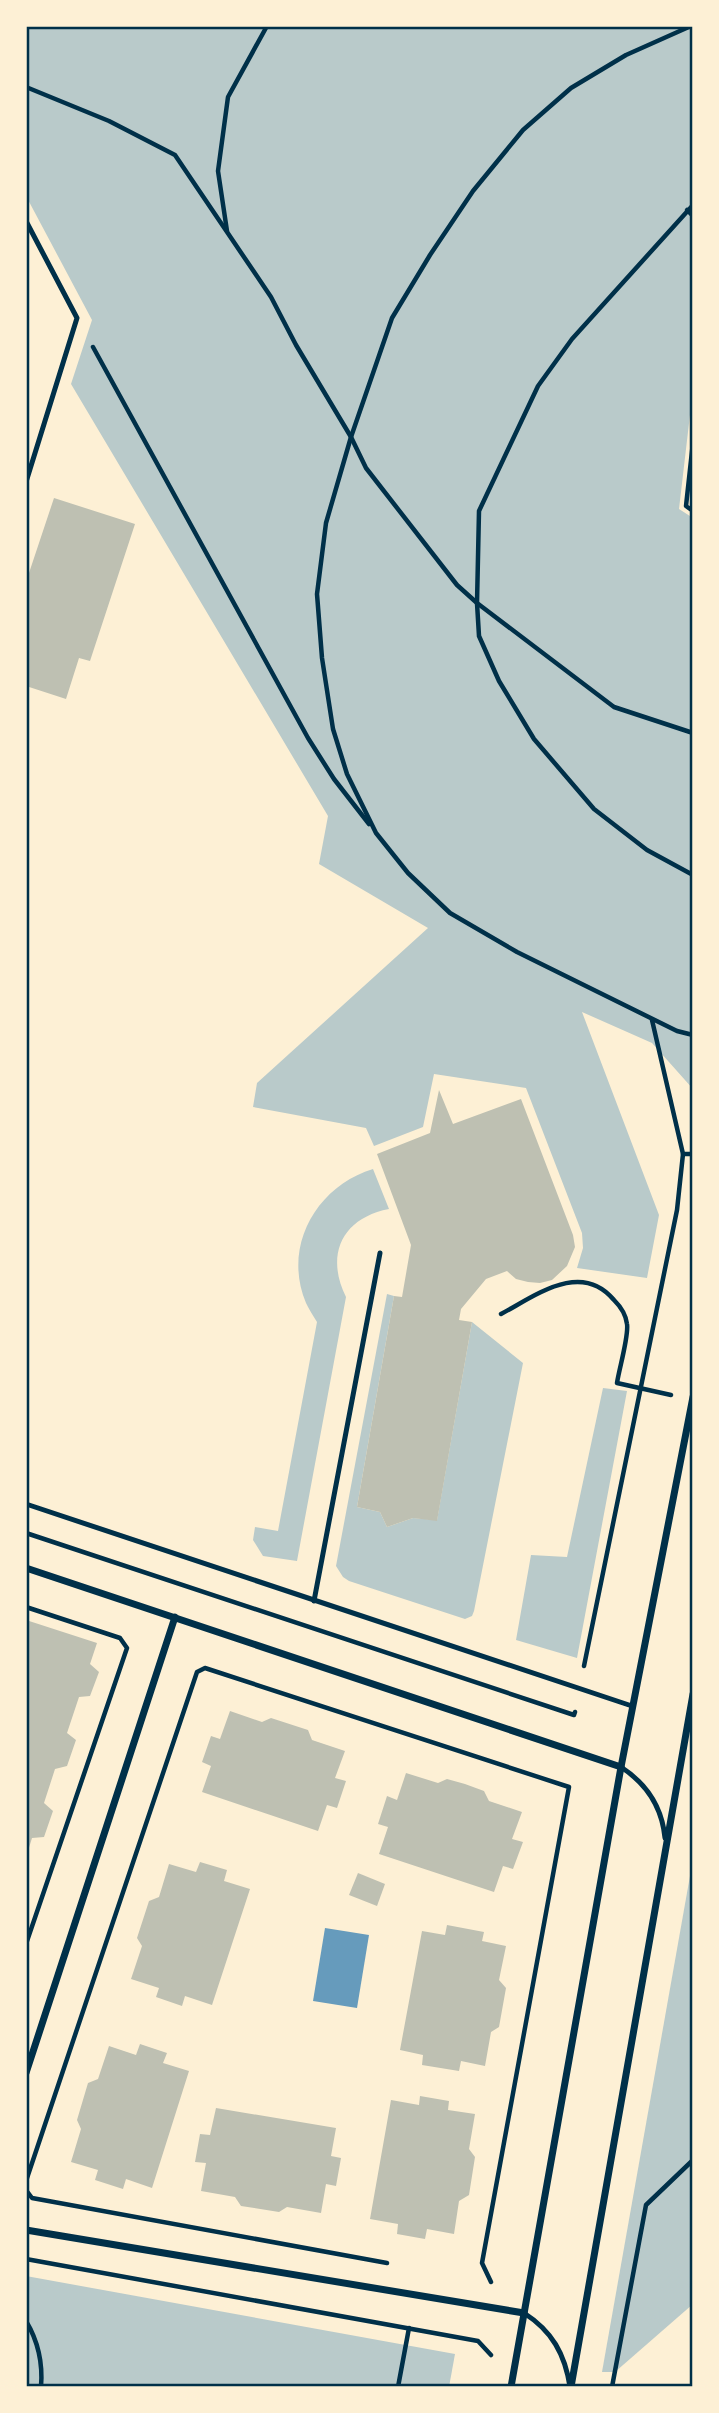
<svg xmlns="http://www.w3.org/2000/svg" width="719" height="2413" font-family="'Nunito Sans',sans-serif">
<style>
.green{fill:#b9caca}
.water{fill:#669bbc}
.building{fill:#bec0b2}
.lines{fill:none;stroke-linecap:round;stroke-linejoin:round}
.path{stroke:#003049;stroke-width:4.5}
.service{stroke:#003049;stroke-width:5}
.minor{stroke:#003049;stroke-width:7}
.neatline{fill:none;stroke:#003049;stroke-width:2.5}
</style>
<rect width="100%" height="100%" fill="#fdf0d5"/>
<g class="green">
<path d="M26,26H693V389L679,509L693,518V1089L652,1043L582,1012L659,1215L647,1278L577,1268L583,1248L582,1233L526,1088L434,1074L423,1127L374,1146L366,1128L253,1107L257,1083L428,928L319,864L328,816L71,384L92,320L26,196Z"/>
<path d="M373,1169L389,1209C342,1218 325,1255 346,1297L297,1561L263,1556L253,1540L255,1527L278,1531L317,1322C313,1316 309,1309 306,1303C282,1246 317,1186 373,1169Z"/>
<path d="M387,1294L394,1296L357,1507L380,1512L387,1527L413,1518L437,1520L472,1322L523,1363L474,1611L472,1616L465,1619L349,1581L343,1577L336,1566Z"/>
<path d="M603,1388L627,1391L577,1658L516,1640L531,1555L567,1557Z"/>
<path d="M693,1859V2304L615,2372H602Z"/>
<path d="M26,2276L455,2354L449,2387H26Z"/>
</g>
<path class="water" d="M325,1928L369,1935L357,2008L313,2001Z"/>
<g class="building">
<path d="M54,498L135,524L90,661L79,658L66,699L26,686V582Z"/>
<path d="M439,1090L453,1124L521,1099L573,1235L575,1247L567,1266L552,1280L540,1283L528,1282L516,1279L507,1271L486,1279L461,1309L459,1320L472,1322L437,1521L413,1518L387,1527L380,1512L357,1507L394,1296L402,1297L411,1245L377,1154L430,1133Z"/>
<path d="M26,1620L97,1643L90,1664L99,1672L90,1696L79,1697L67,1733L76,1740L67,1766L55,1769L44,1803L53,1811L44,1837L32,1838L27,1854Z"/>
<path d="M230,1711L262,1722L271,1718L308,1730L312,1740L345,1751L335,1778L346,1781L337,1808L327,1805L318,1831L202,1792L211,1766L202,1762L211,1736L220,1739Z"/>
<path d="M406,1773L438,1783L447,1779L465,1784L484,1791L489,1801L522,1812L512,1839L523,1842L513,1869L503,1866L494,1892L379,1854L388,1827L378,1824L387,1796L397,1800Z"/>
<path d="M200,1862L227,1870L224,1881L250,1889L212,2005L185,1996L182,2006L156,1997L159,1988L131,1979L142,1946L137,1938L149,1901L159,1897L169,1864L196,1872Z"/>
<path d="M358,1873L385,1884L377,1906L349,1895Z"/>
<path d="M447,1925L484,1932L482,1941L506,1946L499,1980L506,1988L499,2027L491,2032L485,2066L461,2061L459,2071L422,2065L423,2055L400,2050L422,1931L445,1935Z"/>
<path d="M140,2044L167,2053L163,2063L189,2071L152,2188L126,2179L123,2189L95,2180L98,2170L71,2162L81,2129L77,2120L88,2083L98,2079L109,2046L136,2055Z"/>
<path d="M420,2096L449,2101L448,2110L475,2114L469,2149L475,2157L469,2195L459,2201L454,2234L427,2229L425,2239L397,2234L398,2224L370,2219L391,2100L419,2105Z"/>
<path d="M216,2108L336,2128L331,2156L341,2158L336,2186L326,2184L321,2213L287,2207L279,2212L241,2206L235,2197L201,2191L206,2163L195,2162L200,2134L210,2135Z"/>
</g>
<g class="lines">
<g class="path">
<path d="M691,26L626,55L571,88L523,130L473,191L430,255L392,318L351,437L326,523L317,594L322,658L333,729L347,774L376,833L408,873L450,913L517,952L677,1031L693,1035"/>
<path d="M26,87L109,121L175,155L271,297L296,345L351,437L366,468L457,585L477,603L614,707L693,733"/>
<path d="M693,205L572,339L538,386L479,511L477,603L479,636L499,681L534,739L594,809L647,850L693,875"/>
<path d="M687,210L693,216"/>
<path d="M227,231L218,171L228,97L267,26"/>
<path d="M93,347L308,738L334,779L369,824"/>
<path d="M693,442L686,506L693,511"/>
<path d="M652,1020L683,1154"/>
<path d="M501,1314C535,1296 581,1260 614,1300C620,1306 626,1315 627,1324C629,1336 619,1369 617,1383L671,1395"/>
<path d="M26,1533L574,1715L575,1712"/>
<path d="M26,1607L120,1638L127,1648L26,1944"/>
<path d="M584,1666L677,1210L683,1154H693"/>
<path d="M26,2181L197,1672L205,1668L569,1787L482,2263L491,2282"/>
<path d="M26,2190L32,2198L387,2263"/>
<path d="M26,2259L478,2341L491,2355"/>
<path d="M26,2321C38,2341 43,2363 41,2387"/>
<path d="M398,2387L409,2328"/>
<path d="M612,2387L646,2205L693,2160"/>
</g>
<g class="service">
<path d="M26,221L77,318L26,482"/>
<path d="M26,1504L632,1706"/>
<path d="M314,1601L380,1253"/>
<path d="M621,1767C647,1784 662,1807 665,1838"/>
<path d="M524,2313C552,2331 565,2354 570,2387"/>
</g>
<g class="minor">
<path d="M26,1568L621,1767"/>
<path d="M26,2073L175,1617"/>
<path d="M26,2230L524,2313"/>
<path d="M511,2387L621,1767L693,1397"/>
<path d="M571,2387L693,1694"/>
</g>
</g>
<rect width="719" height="2413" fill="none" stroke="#fdf0d5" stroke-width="56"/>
<rect x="28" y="28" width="663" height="2357" class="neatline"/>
</svg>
